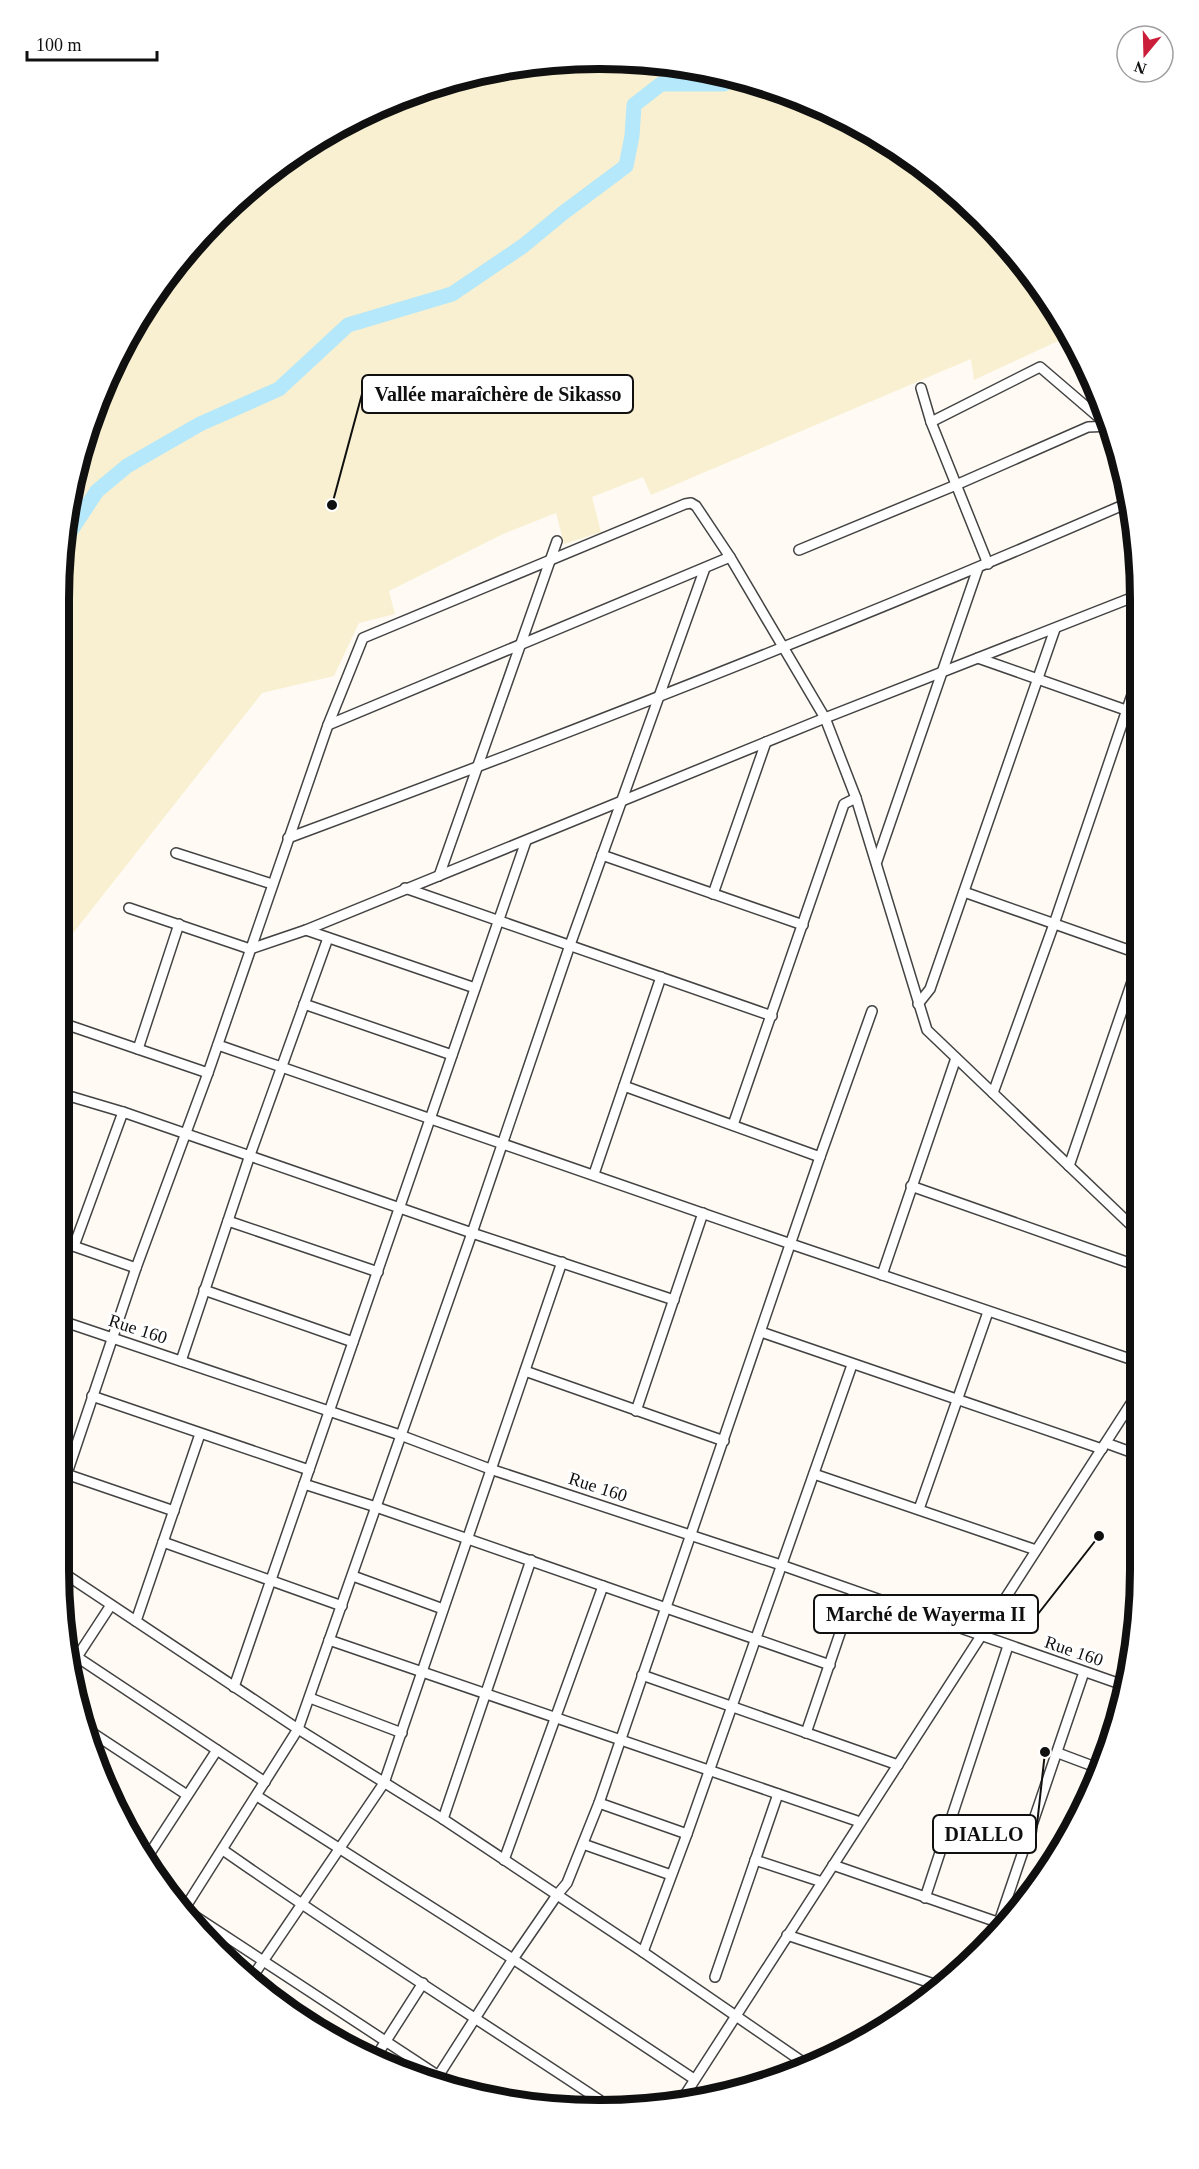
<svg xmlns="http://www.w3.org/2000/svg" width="1199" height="2169" font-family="'Times New Roman',serif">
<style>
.farmland{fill:#f8f0d1}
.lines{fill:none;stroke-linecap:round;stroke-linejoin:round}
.river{stroke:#b4e8fa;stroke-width:15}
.minor-casing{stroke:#434343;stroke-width:12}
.minor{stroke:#fff;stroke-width:9}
.labels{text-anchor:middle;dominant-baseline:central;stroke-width:6;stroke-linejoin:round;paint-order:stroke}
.street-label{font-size:18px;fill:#101010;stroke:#fff}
.rim{fill:none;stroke:#101010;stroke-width:8}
.leader{fill:none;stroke:#101010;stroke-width:2}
.callout-dot{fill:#101010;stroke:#fff;stroke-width:2}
.callout{fill:#fff;stroke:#101010;stroke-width:2}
.callout-label{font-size:20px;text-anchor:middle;font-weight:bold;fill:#101010}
</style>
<rect width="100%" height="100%" fill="#fffbf4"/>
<path class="farmland" d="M564,60L670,63L773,87L870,131L956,193L1049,299L1080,361L1058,341L974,380L971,359L651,495L643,477L592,497L601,532L564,544L556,513L503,534L389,591L395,614L359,623L334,676L262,693L59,951L60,564L77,459L131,329L193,243L270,171L360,114L459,77Z"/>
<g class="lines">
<path class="river" d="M64,541L97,491L127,466L200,424L279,389L348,325L452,294L523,246L563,213L626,166L632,136L634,105L661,84H724L729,77"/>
<g class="minor-casing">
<g id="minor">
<path d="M921,388L931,422L988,564"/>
<path d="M931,422L1040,367L1110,427"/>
<path d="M799,550L956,485L1088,427L1112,426"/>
<path d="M978,658L1137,714"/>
<path d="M328,725L730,557"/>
<path d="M288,838C571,733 853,623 1130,502"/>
<path d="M176,853L272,884"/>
<path d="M602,855L803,925"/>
<path d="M877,861L978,568"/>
<path d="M439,876L557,541"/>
<path d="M405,888L772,1016"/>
<path d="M964,892L1137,953"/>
<path d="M713,894L766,742"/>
<path d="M129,908L250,949L306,930L825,718L1136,596"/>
<path d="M306,930L475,988"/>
<path d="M304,1004L452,1055"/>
<path d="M918,1004L930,989L1055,629"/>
<path d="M59,1022L208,1073"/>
<path d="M218,1045L791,1244L1139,1362"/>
<path d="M138,1049L179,924"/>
<path d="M624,1086L820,1157"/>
<path d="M59,1093L123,1112L472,1233L674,1300"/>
<path d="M993,1093L1054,924L1136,683"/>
<path d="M733,1125L844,804L856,798"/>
<path d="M1069,1166L1137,967"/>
<path d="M594,1174L661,977"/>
<path d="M911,1186L1138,1266"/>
<path d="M228,1221L378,1272"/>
<path d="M59,1241L136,1268"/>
<path d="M74,1246L123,1112"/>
<path d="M882,1275L956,1058"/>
<path d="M204,1290L353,1342"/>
<path d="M59,1320L400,1435L490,1469L781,1565L1126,1686"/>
<path d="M761,1332L1102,1449"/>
<path d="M181,1361L250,1155L328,938"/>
<path d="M525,1371L724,1441"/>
<path d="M92,1396L309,1470"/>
<path d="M636,1411L703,1213"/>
<path d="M1106,1443L1139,1455"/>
<path d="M66,1474L174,1511"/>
<path d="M814,1474L1036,1550"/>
<path d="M304,1484L376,1507L830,1665"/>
<path d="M59,1497L136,1268L208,1073L328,725L363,638L685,504L691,503L696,506L730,557L825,718L856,798L927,1030L1135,1229L1138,1246"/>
<path d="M919,1509L988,1312"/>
<path d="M163,1542L342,1606"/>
<path d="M59,1570L298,1729L443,1819L643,1952L810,2067"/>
<path d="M353,1576L443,1609"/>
<path d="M136,1621L200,1434"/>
<path d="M329,1640L860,1822"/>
<path d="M77,1657L265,1782"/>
<path d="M75,1660L111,1605"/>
<path d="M642,1675L898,1765"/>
<path d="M234,1687L526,841"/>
<path d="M310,1698L402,1733"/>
<path d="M85,1728L187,1795"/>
<path d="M806,1733L854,1592"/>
<path d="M1058,1753L1098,1768"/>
<path d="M257,1796L513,1959L694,2079"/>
<path d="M599,1803L687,1834"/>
<path d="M443,1819L531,1560"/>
<path d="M583,1844L671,1875"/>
<path d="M223,1850C350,1939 481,2021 610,2107"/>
<path d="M148,1856L217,1750"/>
<path d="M504,1860L603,1586"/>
<path d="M755,1860L822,1882"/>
<path d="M833,1865L1000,1923"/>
<path d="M925,1898L1008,1646"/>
<path d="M175,1903L463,2092"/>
<path d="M183,1911L298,1729L472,1233L570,945L705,568"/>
<path d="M998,1925L1084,1672"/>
<path d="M787,1935L940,1986"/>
<path d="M643,1952L687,1834L852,1365"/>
<path d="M253,1976L384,1783L562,1262"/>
<path d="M715,1977L778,1794"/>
<path d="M377,2055L423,1983"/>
<path d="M435,2081L513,1959L557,1895L567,1883L599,1803L820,1157L872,1011"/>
<path d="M683,2098L1139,1391"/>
</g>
</g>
<use href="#minor" class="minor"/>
</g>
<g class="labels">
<g class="street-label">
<text transform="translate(138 1329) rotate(18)">Rue 160</text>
<text transform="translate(598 1487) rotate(18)">Rue 160</text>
<text transform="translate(1074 1651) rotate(19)">Rue 160</text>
</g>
</g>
<path d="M0 0H1199V2169H0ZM599 69H600A530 530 0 0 1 1130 599V1570A530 530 0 0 1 600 2100H599A530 530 0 0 1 69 1570V599A530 530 0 0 1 599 69Z" fill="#fff" fill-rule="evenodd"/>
<path class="rim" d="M599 69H600A530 530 0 0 1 1130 599V1570A530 530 0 0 1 600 2100H599A530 530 0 0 1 69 1570V599A530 530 0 0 1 599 69Z"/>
<path class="leader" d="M332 505L362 394M1099 1536L1038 1614M1045 1752L1036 1834"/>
<g class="callout-dot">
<circle cx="332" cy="505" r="6"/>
<circle cx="1099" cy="1536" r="6"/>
<circle cx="1045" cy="1752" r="6"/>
</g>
<g class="callout">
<rect x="362" y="375" width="271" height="38" rx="6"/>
<rect x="814" y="1595" width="224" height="38" rx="6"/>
<rect x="933" y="1815" width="103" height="38" rx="6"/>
</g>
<g class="callout-label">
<text x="498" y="401">Vallée maraîchère de Sikasso</text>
<text x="926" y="1621">Marché de Wayerma II</text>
<text x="984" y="1841">DIALLO</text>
</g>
<g transform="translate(1145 54) rotate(199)"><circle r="28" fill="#ffffff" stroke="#9f9f9f" stroke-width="1.5"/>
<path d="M0-4.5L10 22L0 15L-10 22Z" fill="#cb1e3a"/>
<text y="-9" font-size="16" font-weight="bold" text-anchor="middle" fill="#101010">N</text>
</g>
<path d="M27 51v9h130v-9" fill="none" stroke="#101010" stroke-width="3"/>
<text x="36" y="51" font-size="18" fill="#101010" stroke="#ffffff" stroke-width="4.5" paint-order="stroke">100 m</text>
</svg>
